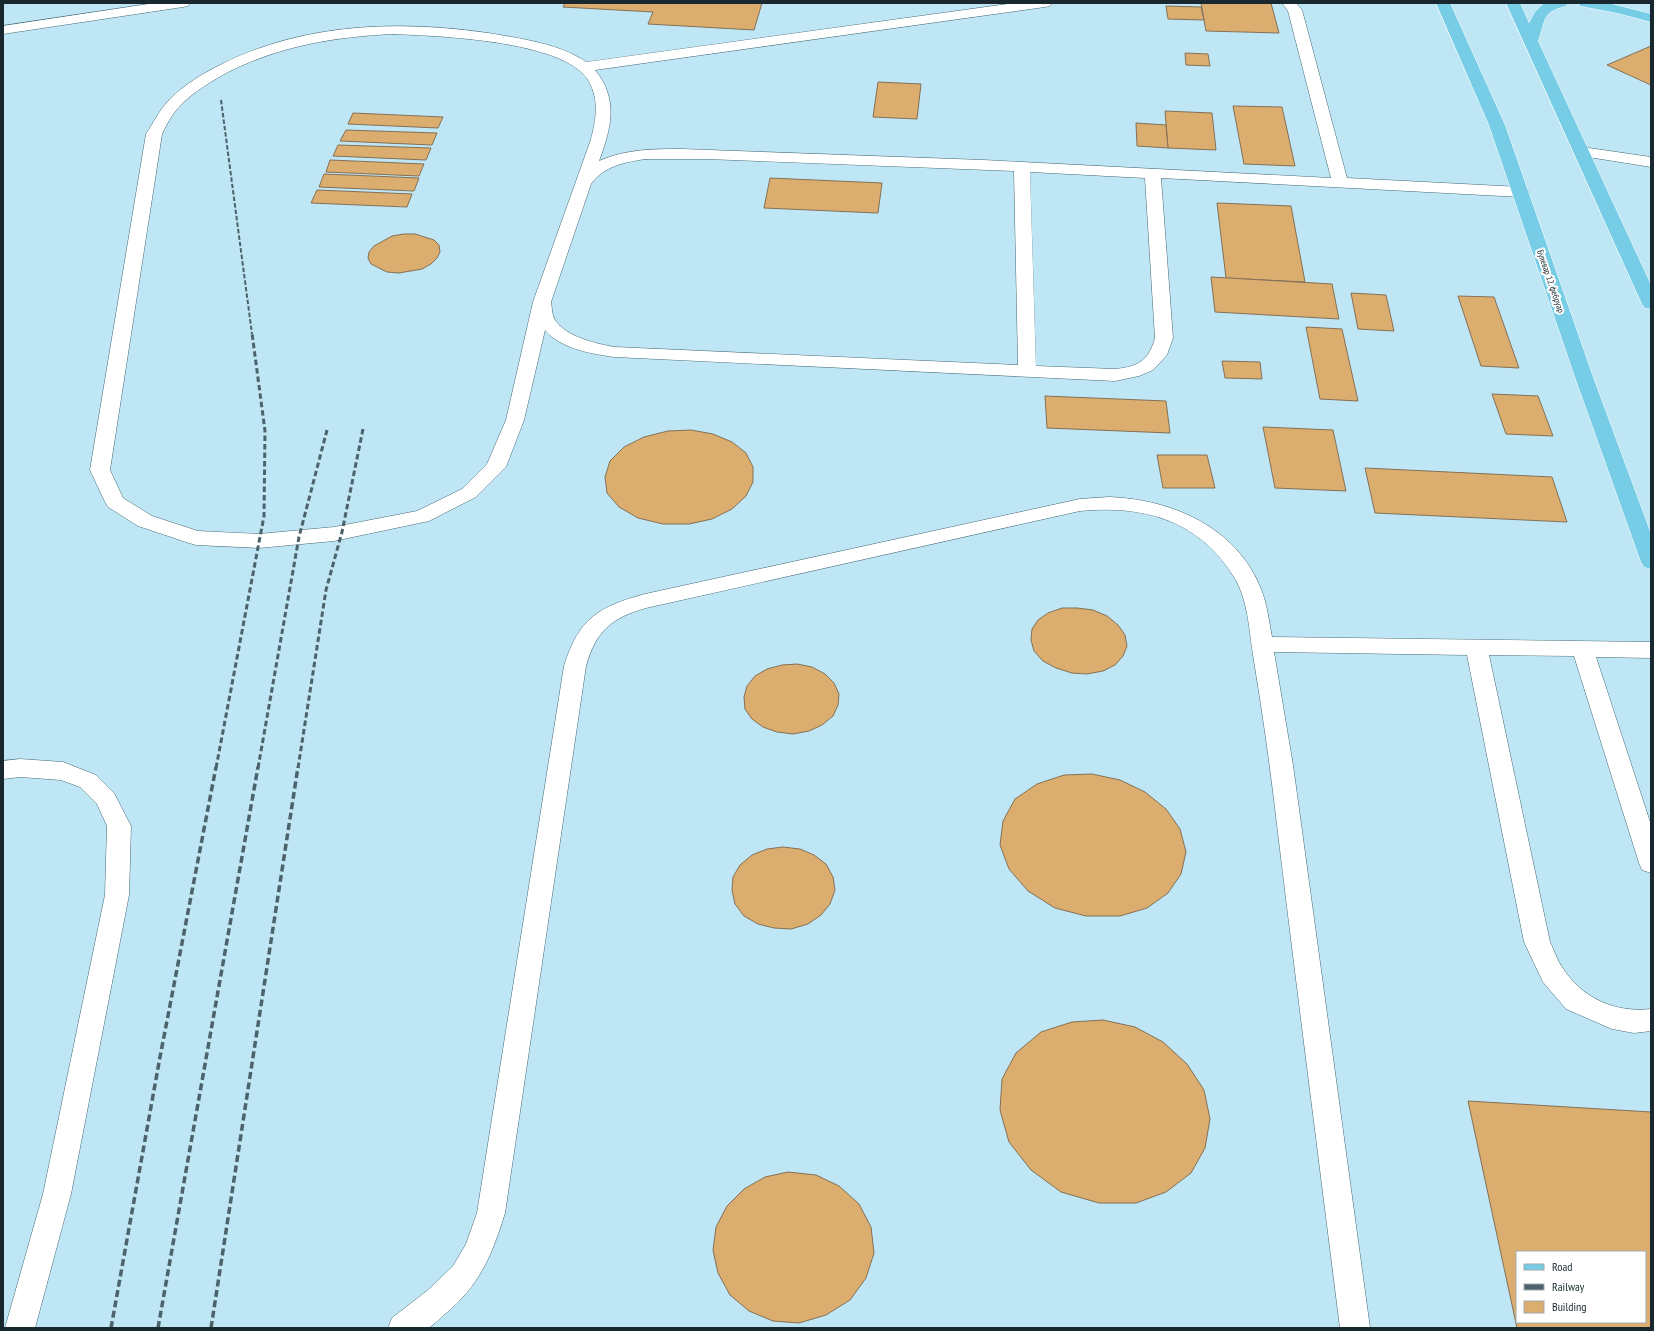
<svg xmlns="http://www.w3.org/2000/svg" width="1654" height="1331" font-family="'PT Sans Narrow',sans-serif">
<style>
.building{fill:#dbae6f;stroke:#847056;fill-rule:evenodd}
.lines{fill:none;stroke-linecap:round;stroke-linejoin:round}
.minor-casing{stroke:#456975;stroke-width:1}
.major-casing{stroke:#fff;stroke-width:1}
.minor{fill:#fff;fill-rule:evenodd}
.major{fill:#76cde5;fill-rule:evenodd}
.rail-far2{stroke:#4c636b;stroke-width:2;stroke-dasharray:4.5 2;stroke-linecap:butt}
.rail-far1{stroke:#4c636b;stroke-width:3;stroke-dasharray:5.5 3;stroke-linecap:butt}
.rail{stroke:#4c636b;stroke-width:3.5;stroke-dasharray:7 3.5;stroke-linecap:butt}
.labels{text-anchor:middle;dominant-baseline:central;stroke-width:4;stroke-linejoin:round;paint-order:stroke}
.far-street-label{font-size:9px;fill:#19282e;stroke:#fff}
</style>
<rect width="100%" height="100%" fill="#bee6f4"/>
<g class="building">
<path d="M565,3H762L754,30L648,24L653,12L563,7Z"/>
<path d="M1201,3H1271L1279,33L1206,31Z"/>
<path d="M1166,6L1201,7L1204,20L1168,19Z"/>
<path d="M1651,46V85L1607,65Z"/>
<path d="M1185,53L1208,54L1210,66L1186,65Z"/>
<path d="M878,82L921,84L917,119L873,117Z"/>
<path d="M1233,106L1282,107L1295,166L1244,164Z"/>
<path d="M1165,111L1212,113L1216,150L1168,148Z"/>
<path d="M353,113L443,117L438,128L348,124Z"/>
<path d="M1136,123L1166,125L1168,148L1137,146Z"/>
<path d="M346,130L437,133L432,145L340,141Z"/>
<path d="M338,145L431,148L426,160L333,156Z"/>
<path d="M330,160L424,164L419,176L326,172Z"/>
<path d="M324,174L419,178L414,191L319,187Z"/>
<path d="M770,178L882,183L878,213L764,208Z"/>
<path d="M317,190L412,194L407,207L311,203Z"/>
<path d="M1217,203L1291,206L1305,282L1226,278Z"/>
<path d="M404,234H415L434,240L439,245L440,252L437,258L431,264L422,269L399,273L387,272L371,264L368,258L369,252L374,246L392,236Z"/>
<path d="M1211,277L1332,284L1339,319L1215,312Z"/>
<path d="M1351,293L1386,295L1394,331L1358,329Z"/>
<path d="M1458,296L1494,297L1519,368L1481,366Z"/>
<path d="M1306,327L1342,329L1358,401L1320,399Z"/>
<path d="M1222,361L1260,362L1262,379L1225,378Z"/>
<path d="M1492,394L1538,396L1553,436L1506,434Z"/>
<path d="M1045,396L1166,401L1170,433L1047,428Z"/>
<path d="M1263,427L1333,430L1346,491L1275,488Z"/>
<path d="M691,430L713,434L732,442L746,453L753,467V482L746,496L732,509L712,519L689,524H663L638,518L619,507L607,493L605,477L610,461L624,447L644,437L668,431Z"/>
<path d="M1157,455H1207L1215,488H1163Z"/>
<path d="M1365,468L1552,477L1567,522L1375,513Z"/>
<path d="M1062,608H1077L1093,610L1107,616L1118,625L1125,635L1127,646L1123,656L1115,665L1103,671L1087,674L1072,673L1056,668L1043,661L1034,651L1031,640L1032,629L1038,620L1048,613Z"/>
<path d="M797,664L812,667L825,674L834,683L839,694L838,705L833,716L822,725L809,731L793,734L777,732L763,727L752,719L745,709L744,697L747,686L755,676L767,669L782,665Z"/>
<path d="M1092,774L1120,780L1145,792L1166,809L1180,829L1186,852L1181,874L1168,893L1147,908L1120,916H1086L1055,908L1028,891L1009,869L1000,845L1003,821L1015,799L1037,784L1064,775Z"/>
<path d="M783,847L800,849L814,855L826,864L833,877L835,890L830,904L821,915L808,924L791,929L774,928L758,924L744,916L735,904L732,890L733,877L740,865L752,855L767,849Z"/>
<path d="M1103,1020L1135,1027L1163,1042L1187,1064L1204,1090L1210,1119L1205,1148L1191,1173L1166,1192L1136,1203H1099L1061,1192L1031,1170L1009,1142L1000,1110L1002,1079L1016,1053L1041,1032L1072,1022Z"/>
<path d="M1468,1101L1651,1112V1328H1517ZM1517,1252H1645V1322H1517Z"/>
<path d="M788,1172L816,1175L839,1186L859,1204L871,1227L874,1253L866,1278L850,1300L826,1315L799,1323L773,1321L749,1311L730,1295L718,1273L713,1250L716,1227L727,1206L744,1189L765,1177Z"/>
</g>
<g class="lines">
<g class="minor-casing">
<g id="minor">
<path d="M155,3H190L188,6L183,7L3,34V26Z"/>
<path d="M1015,3H1052L1050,6L1045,7L595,70C619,99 611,129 599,161C626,149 654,149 682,149L983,160L1331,178L1288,11L1282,3H1296L1302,10L1347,178L1521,187L1527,189L1529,192L1527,195L1521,197L1161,178L1173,338L1167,355L1153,370L1139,376L1115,381L615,357C592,354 561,349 545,330L524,420L506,467L476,497L429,521L334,541L259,548L196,545L189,543L138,526L108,507L105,502L90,470L146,134C154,122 160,109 170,99C185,84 204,73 222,64C304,23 399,20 488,33C518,38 561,44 586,62ZM393,34C437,36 563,40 588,80C600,99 596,122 590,142L533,302L506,420L487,464L462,489L417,511L334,527L259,534L198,531L152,516L123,498L110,470L162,134C167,124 172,114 180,106C194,91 212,81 230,71C284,45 335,37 393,34ZM646,159H707L1014,171L1018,365L615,347C597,344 566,337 555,320C552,315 552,308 551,302L591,184C604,166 625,162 646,159ZM1030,172L1145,178L1155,338C1149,361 1137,367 1115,369L1036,366Z"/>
<path d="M1582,147L1651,157V167L1576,155L1574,152L1576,149Z"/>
<path d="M1109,497C1171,499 1237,527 1261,589C1267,604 1269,621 1272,637L1651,642V658L1596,657L1651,825V873L1642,870L1639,863L1574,656L1489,655L1550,942C1554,950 1557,960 1562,967C1582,998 1614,1013 1651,1009V1031L1634,1033L1612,1029L1566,1009L1543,982L1524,942L1467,655L1274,652L1293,765L1370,1328H1340C1318,1152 1295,976 1274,800C1268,751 1261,703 1253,655C1249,629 1248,597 1232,574C1197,519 1141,505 1080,511L646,608C611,618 596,631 586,666L505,1213C492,1255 480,1285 445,1314C440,1318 434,1325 428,1328C422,1330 396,1328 388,1328L392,1318L428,1290L453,1266L466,1244L477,1213L564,666C579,618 598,607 645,594L1080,499Z"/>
<path d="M20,759L63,762L96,775L114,793L131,826L129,895L71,1194L35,1328H5L43,1194L105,895L107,826L97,804L80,787L61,780L20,777L3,779V761Z"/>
</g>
</g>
<g class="major-casing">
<g id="major">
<path d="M1436,3H1450L1505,125L1593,377L1651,534V569L1644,567L1641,562L1575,377L1489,125Z"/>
<path d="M1506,3H1520L1529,23L1535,12L1543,4L1568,3L1566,6C1541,12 1546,20 1538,41L1651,285V309L1645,308L1642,304Z"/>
<path d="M1578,3H1608L1651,14V22L1617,13L1580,6Z"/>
</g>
</g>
<use href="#minor" class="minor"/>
<use href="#major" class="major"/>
<path class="rail-far2" d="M221,100L252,334"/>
<g class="rail-far1">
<path d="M216,768L264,516L265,431L252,333"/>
<path d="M258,768L299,537L327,430"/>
<path d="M298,768L326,590L342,532L363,429"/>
</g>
<g class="rail">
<path d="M111,1328L160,1057L216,767"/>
<path d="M158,1328L258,767"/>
<path d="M211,1328L298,767"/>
</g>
</g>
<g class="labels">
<g class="far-street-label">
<text transform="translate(1551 281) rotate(71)">Булевар 12. фебруар</text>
</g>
</g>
<rect width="1654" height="1331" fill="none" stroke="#19282e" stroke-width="8"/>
<rect x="1516" y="1251" width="130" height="72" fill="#ffffff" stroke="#a3a9ab"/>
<rect x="1524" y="1264" width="20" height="6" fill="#76cde5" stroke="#a3a9ab"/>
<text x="1552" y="1271" font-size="12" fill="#19282e">Road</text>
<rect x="1524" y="1284" width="20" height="6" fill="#4c636b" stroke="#a3a9ab"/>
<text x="1552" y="1291" font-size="12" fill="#19282e">Railway</text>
<rect x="1524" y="1301" width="20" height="12" fill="#dbae6f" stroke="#a3a9ab"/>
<text x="1552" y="1311" font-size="12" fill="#19282e">Building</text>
</svg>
